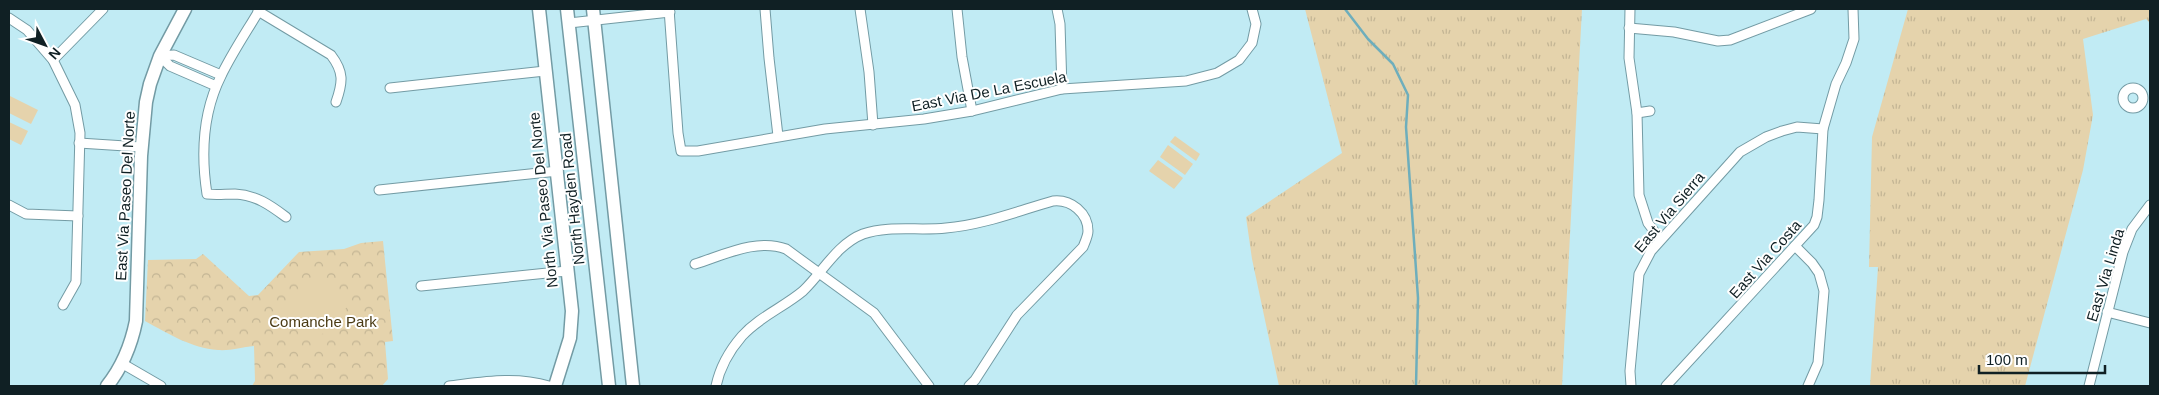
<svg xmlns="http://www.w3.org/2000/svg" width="2159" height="395" font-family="Helvetica,sans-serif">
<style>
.grass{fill:url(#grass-tufts)}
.park{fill:url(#park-crowns)}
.pitch{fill:#e5d3ac}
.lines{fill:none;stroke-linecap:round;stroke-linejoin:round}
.stream{stroke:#6eaebc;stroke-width:2.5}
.street-casing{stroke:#739ba4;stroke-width:11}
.secondary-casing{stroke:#739ba4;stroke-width:15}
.street{stroke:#fff;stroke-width:9}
.secondary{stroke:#fff;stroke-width:12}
.labels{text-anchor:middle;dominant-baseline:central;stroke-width:4;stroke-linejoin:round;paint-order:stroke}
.street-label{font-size:15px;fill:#102024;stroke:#fff}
.park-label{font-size:15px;fill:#4b3b14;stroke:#fff}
</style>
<defs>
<pattern id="grass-tufts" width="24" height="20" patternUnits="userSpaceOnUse" patternTransform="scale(1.25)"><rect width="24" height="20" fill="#e5d3ac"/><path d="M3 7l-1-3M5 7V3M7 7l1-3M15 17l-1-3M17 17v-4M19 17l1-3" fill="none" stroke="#c3b594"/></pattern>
<pattern id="park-crowns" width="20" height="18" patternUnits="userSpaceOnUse" patternTransform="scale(1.25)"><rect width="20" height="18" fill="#e5d3ac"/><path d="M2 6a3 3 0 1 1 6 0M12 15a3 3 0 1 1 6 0" fill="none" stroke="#c3b594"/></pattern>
</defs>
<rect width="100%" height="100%" fill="#c1ebf4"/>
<g class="grass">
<path d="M1305,9H1582L1562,386H1279L1252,259L1246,217L1342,153Z"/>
<path d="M1908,9H2150V23L2146,19L2083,39L2093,115L2083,170L2025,386H1870L1878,267H1869L1872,137Z"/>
</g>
<path class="park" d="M383,241L393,341L385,342L388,379L382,386H252L255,381L254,346C242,347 230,351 218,350C191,348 169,334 145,321L148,260L196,259L203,254L249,296L258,295L299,252L344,249L361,243Z"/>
<g class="pitch">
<path d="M10,96L38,110L31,124L9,113Z"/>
<path d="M9,122L28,131L21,145L9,139Z"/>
<path d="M1175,136L1200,154L1196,161L1170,142Z"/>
<path d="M1168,145L1193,164L1185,175L1160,157Z"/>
<path d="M1158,160L1183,178L1174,189L1149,171Z"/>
<path d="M313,275L347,307L316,341L281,309Z"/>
</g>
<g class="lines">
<path class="stream" d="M1345,9L1368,39L1393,64L1408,95L1406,127L1418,298L1416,386"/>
<g class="street-casing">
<g id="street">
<path d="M260,9C247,31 232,53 221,76C203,112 201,155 207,194C217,195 225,194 235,194C256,195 270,205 286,217"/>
<path d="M669,9L678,133L681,151H698L825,129L924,119L972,111L1062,89L1186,81L1217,73L1239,60L1252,43L1256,24L1252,9"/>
<path d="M765,9L769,58L778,136"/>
<path d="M860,9L869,72L873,125"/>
<path d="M957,9L962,57L972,111"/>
<path d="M1057,9L1060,24L1062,89"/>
<path d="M1630,9L1629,58L1637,113L1639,195L1648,223L1660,239"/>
<path d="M258,11L331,55C344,72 343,82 336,102"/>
<path d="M9,18L27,30L53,60L75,105L80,133L76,282L63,305"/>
<path d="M569,23L670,12"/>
<path d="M1629,28L1674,32L1718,41L1730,40L1811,9"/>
<path d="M160,56L174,55L221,75"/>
<path d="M160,56L170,66L216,86"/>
<path d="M53,60L103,9"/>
<path d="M390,88L545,71"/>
<circle cx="2133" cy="98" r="10"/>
<path d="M1637,113L1650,111"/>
<path d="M79,143L141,147"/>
<path d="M379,190L558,171"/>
<path d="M9,205L26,214L78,216"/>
<path d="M1795,246L1812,263L1819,273L1824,291L1818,363L1808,386"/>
<path d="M695,264C724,255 757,238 786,249L874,313L929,386"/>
<path d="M421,286L567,271"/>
<path d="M2107,312L2150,323"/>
<path d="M123,364L161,386"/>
<path d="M449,386C483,382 515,376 549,386"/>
<path d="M716,386C720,367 729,351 742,336C759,317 784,307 803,291C822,273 837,244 863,234C889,225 919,231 946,228C982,225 1018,211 1053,201C1071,199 1088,213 1088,231C1088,236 1085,242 1083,247L1017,315L975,380L969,386"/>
<path d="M1631,386L1630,371L1639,274L1651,251L1740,152L1766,137L1782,131L1797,127L1823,129"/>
<path d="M1666,386L1814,225L1817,217L1819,200L1823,129L1836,84L1846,63L1854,39L1853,9"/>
<path d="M2089,386L2123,252L2132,229L2150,205"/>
</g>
</g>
<g class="secondary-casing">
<g id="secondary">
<path d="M539,9L572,311L570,338L555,386"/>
<path d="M567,9L609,386"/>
<path d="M593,9L633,386"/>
<path d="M107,386C123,366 131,346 136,321L141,156L146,102L150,84L160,56L185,9"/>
</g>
</g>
<use href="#street" class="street"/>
<use href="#secondary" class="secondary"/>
</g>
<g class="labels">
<g class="street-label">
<text transform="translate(989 91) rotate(-11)">East Via De La Escuela</text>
<text transform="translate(125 196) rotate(-87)">East Via Paseo Del Norte</text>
<text transform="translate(572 199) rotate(-96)">North Hayden Road</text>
<text transform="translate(543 200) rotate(-96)">North Via Paseo Del Norte</text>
<text transform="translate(1669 212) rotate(-50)">East Via Sierra</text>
<text transform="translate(1765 259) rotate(-48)">East Via Costa</text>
<text transform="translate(2105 275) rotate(-73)">East Via Linda</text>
</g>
<g class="park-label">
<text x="323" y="321">Comanche Park</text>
</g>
</g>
<rect width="2159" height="395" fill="none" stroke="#102024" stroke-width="20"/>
<g transform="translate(45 45) rotate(131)" stroke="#ffffff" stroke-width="4" paint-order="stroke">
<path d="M0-4L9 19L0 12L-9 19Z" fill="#102024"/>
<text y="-8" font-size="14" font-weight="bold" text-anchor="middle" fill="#102024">N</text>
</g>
<path d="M1979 365v8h126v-8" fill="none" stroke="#102024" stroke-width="2.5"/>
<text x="1986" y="365" font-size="15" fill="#102024" stroke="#ffffff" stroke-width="4" paint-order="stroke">100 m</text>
</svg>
